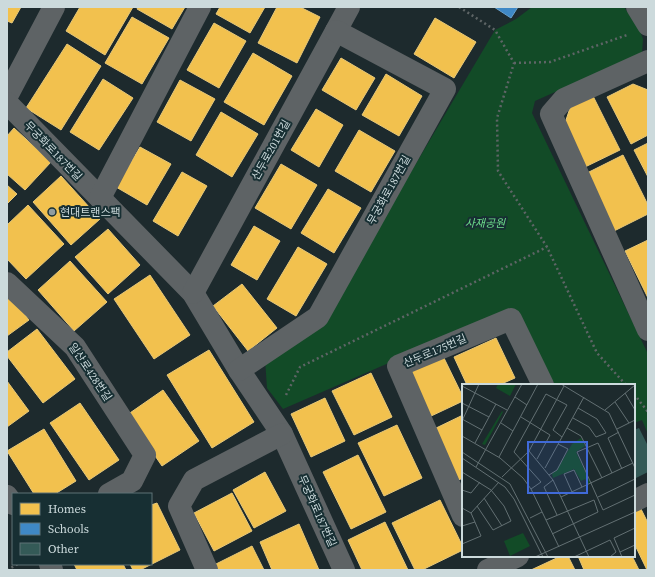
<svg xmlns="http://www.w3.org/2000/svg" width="655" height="577" font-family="'Source Serif 4','Noto Sans KR',serif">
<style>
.green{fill:#124b27}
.homes{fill:#f2c14e;stroke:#e7c879}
.schools{fill:#3f88c5;stroke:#69a1cc}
.building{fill:#345a57}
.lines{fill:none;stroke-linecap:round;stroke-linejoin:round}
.path{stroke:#5e6566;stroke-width:2.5;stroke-dasharray:2 3;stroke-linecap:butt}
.street{stroke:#5e6365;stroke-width:22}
.poi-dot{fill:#8f9c9f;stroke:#172f33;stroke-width:1.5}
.labels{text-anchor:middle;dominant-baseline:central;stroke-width:4;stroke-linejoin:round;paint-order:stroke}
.street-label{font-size:11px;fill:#ccdadc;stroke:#172f33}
.poi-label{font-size:11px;fill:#ccdadc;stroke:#172f33;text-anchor:start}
.park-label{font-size:11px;font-style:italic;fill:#6ddd8b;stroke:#172f33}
.inset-road{fill:none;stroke:#637073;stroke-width:1}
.view{fill:#406ad9;fill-opacity:0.15;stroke:#406ad9;stroke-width:2}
.inset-edge{fill:none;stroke:#ccdadc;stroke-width:2}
</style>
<rect width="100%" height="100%" fill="#1d2a2d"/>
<path class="green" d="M532,7H624L640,31L643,39L642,53L535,101L532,113L648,354V434L642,420L634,423V385H555L513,309L283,409L267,388L265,359L324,319L495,30L516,19Z"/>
<g class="homes">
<path d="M7,7H21L12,23L7,21Z"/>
<path d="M80,7H133L105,55L66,31Z"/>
<path d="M138,7H185L172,29L137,9Z"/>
<path d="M220,7H265L250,33L216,14Z"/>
<path d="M277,7H300L320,17L297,63L258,43Z"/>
<path d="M132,17L169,38L142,84L105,63Z"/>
<path d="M435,18L476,42L454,78L414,54Z"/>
<path d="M214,23L246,41L219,88L187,70Z"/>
<path d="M67,44L101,66L61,130L26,108Z"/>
<path d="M253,53L292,76L264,125L224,102Z"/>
<path d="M341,58L375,78L356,110L322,90Z"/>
<path d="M386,74L422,96L399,136L362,115Z"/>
<path d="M103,79L133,98L99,150L70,132Z"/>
<path d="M180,80L215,99L191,141L157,122Z"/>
<path d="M633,84L648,90V135L631,144L607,97Z"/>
<path d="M592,94L620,150L585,167L564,126L571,105Z"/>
<path d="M316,109L343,125L319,167L291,150Z"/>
<path d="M221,112L258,134L232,177L196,155Z"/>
<path d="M14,128L51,162L25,190L7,174V136Z"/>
<path d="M359,130L395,151L371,192L335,171Z"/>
<path d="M648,143V177L634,150Z"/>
<path d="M140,147L171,164L147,205L116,187Z"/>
<path d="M623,155L648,205V214L614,231L585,174Z"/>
<path d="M281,164L317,185L291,229L255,208Z"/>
<path d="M182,172L207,186L178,236L153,221Z"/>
<path d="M61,176L100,219L71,245L33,202Z"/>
<path d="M7,185L17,194L7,204Z"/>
<path d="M328,189L361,208L334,253L301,233Z"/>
<path d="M28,205L64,244L26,279L7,259V225Z"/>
<path d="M254,226L280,241L257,280L231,265Z"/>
<path d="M108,229L140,265L108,294L75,257Z"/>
<path d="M648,240V298L625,251Z"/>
<path d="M298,247L327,264L296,316L267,299Z"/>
<path d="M70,261L107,302L74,331L38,290Z"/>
<path d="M150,275L190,335L154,359L114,299Z"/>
<path d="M242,284L277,328L248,351L213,306Z"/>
<path d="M7,291L29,320L7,336Z"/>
<path d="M37,329L75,379L43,403L7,356V352Z"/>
<path d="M496,338L515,378L499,385H467L454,357Z"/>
<path d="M209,350L254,422L212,448L167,375Z"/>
<path d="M443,356L463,397V401L429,417L408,373Z"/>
<path d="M371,373L392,417L354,435L332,391Z"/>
<path d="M7,381L29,411L7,427Z"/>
<path d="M163,390L199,441L162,466L127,415Z"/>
<path d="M325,398L345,441L311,457L291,414Z"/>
<path d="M80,403L119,460L89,480L50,423Z"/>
<path d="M463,415V478L456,481L432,430Z"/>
<path d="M397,425L422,478L384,496L358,443Z"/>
<path d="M44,429L76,481L55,494H34L7,451Z"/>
<path d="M358,455L386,512L351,529L323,472Z"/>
<path d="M265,472L286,511L254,528L233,490Z"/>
<path d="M232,493L252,531L214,551L194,513Z"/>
<path d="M440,500L463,547V550L422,570H415L392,523Z"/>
<path d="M157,503L180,550L140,570H133L130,564H151V505Z"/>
<path d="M640,507L648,523V570H647L634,543V510Z"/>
<path d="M385,522L408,570H362L348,540Z"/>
<path d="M299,524L319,570H272L260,542Z"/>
<path d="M252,546L264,570H216L214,565Z"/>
<path d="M561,556H568L575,570H531Z"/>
<path d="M578,556H632L639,570H584Z"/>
<path d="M74,564H123L126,570H77Z"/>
</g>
<path class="schools" d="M494,7H518L511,18Z"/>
<path class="building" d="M639,428L648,446V472L634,479V430Z"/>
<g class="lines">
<g class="path">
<path d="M459,7L495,30L514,63L497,118L498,171L547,247L597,353L626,385"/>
<path d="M514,63L550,62L627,35"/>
<path d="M634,394L648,412"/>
<path d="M286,395L300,367L547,247"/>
<path d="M7,570L18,564"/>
</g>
<g class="street">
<path d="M637,7L648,25"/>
<path d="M648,61L564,99L551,114L648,330"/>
<path d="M7,96L54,7"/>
<path d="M7,103L193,293L239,370L282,434L344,570"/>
<path d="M100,198L200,7"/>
<path d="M7,283L75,347L145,455L132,481L109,494"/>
<path d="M193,293L349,7"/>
<path d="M239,370L318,317L445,89L336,31"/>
<path d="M7,496L13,504"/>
<path d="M634,501L648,494"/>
<path d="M463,516L398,366L511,319L543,385"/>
<path d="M50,564L52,570"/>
<path d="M207,570L179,506L194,480L282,434"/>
<path d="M488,570L518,556"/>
</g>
</g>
<circle class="poi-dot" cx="52" cy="212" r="4"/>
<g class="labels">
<g class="street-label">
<text transform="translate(271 150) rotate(-61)">산두로201번길</text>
<text transform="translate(53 151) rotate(46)">무궁화로187번길</text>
<text transform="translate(389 190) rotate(-61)">무궁화로187번길</text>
<text transform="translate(435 351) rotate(-23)">산두로175번길</text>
<text transform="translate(90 372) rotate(56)">일산로428번길</text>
<text transform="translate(317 511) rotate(66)">무궁화로187번길</text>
</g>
<g class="poi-label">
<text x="60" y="212">현대트랜스팩</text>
</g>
<g class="park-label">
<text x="485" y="223">사재공원</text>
</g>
</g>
<g transform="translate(462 384)">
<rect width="173" height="173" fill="#1d2a2d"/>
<path d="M36,0H54L48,12L34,4ZM40,27L41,28L23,61L20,60ZM119,54L123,62L114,68L128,98L126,100L123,95L119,97L112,85L91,94L90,90L95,86L110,60ZM61,149L68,162L48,172L42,157Z" fill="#124b27"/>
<path class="inset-road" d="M99,0L147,29L173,84M0,2L45,26M163,9L173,26M53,13L65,21M153,18L167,39M0,19L27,33M143,26L173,1M59,33L88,51L75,75M111,34L127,43L134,53L144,49L135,35L116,24M0,35L20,46M0,37L17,0M39,39L51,47M105,44L119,52L140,94M155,45L173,36M157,48L146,54L160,85M0,52L38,74L61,94L69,105L97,163M13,59L34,20M67,67L91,96L127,173M0,68L48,100L86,173M37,73L76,0M0,74L43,103L52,115L81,173M14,83L60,0M83,84L122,13M0,88L29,106L42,122L49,137L31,146L15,122M150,89L136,59L115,68L141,126L173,111M87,91L95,86L106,65L96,60M40,93L67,67L102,2M91,96L82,103L95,131M69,105L79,98L52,68L84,10L105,21L91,46L100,53M0,106L9,109L18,98M110,108L102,90L112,86L120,103M99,113L171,79M136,113L173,95M22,114L40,142M0,124L9,129L37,98M68,134L80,128M84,136L132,116L136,128L90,150M0,142L13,138M0,160L19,152L9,129M158,168L173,161M73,173L173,128M112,173L148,156L154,168L148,173M160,173L152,154L173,144"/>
<path class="view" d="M66,58H125V109H66Z"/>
<rect width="173" height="173" class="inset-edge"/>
</g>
<rect width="655" height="577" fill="none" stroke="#ccdadc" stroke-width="16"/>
<rect x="12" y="493" width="140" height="72" fill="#172f33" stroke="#5f7377"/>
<rect x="20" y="503" width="20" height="12" fill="#f2c14e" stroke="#5f7377"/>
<text x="48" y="513" font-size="12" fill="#ccdadc">Homes</text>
<rect x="20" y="523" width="20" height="12" fill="#3f88c5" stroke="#5f7377"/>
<text x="48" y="533" font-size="12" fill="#ccdadc">Schools</text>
<rect x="20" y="543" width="20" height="12" fill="#345a57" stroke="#5f7377"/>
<text x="48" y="553" font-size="12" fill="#ccdadc">Other</text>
</svg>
